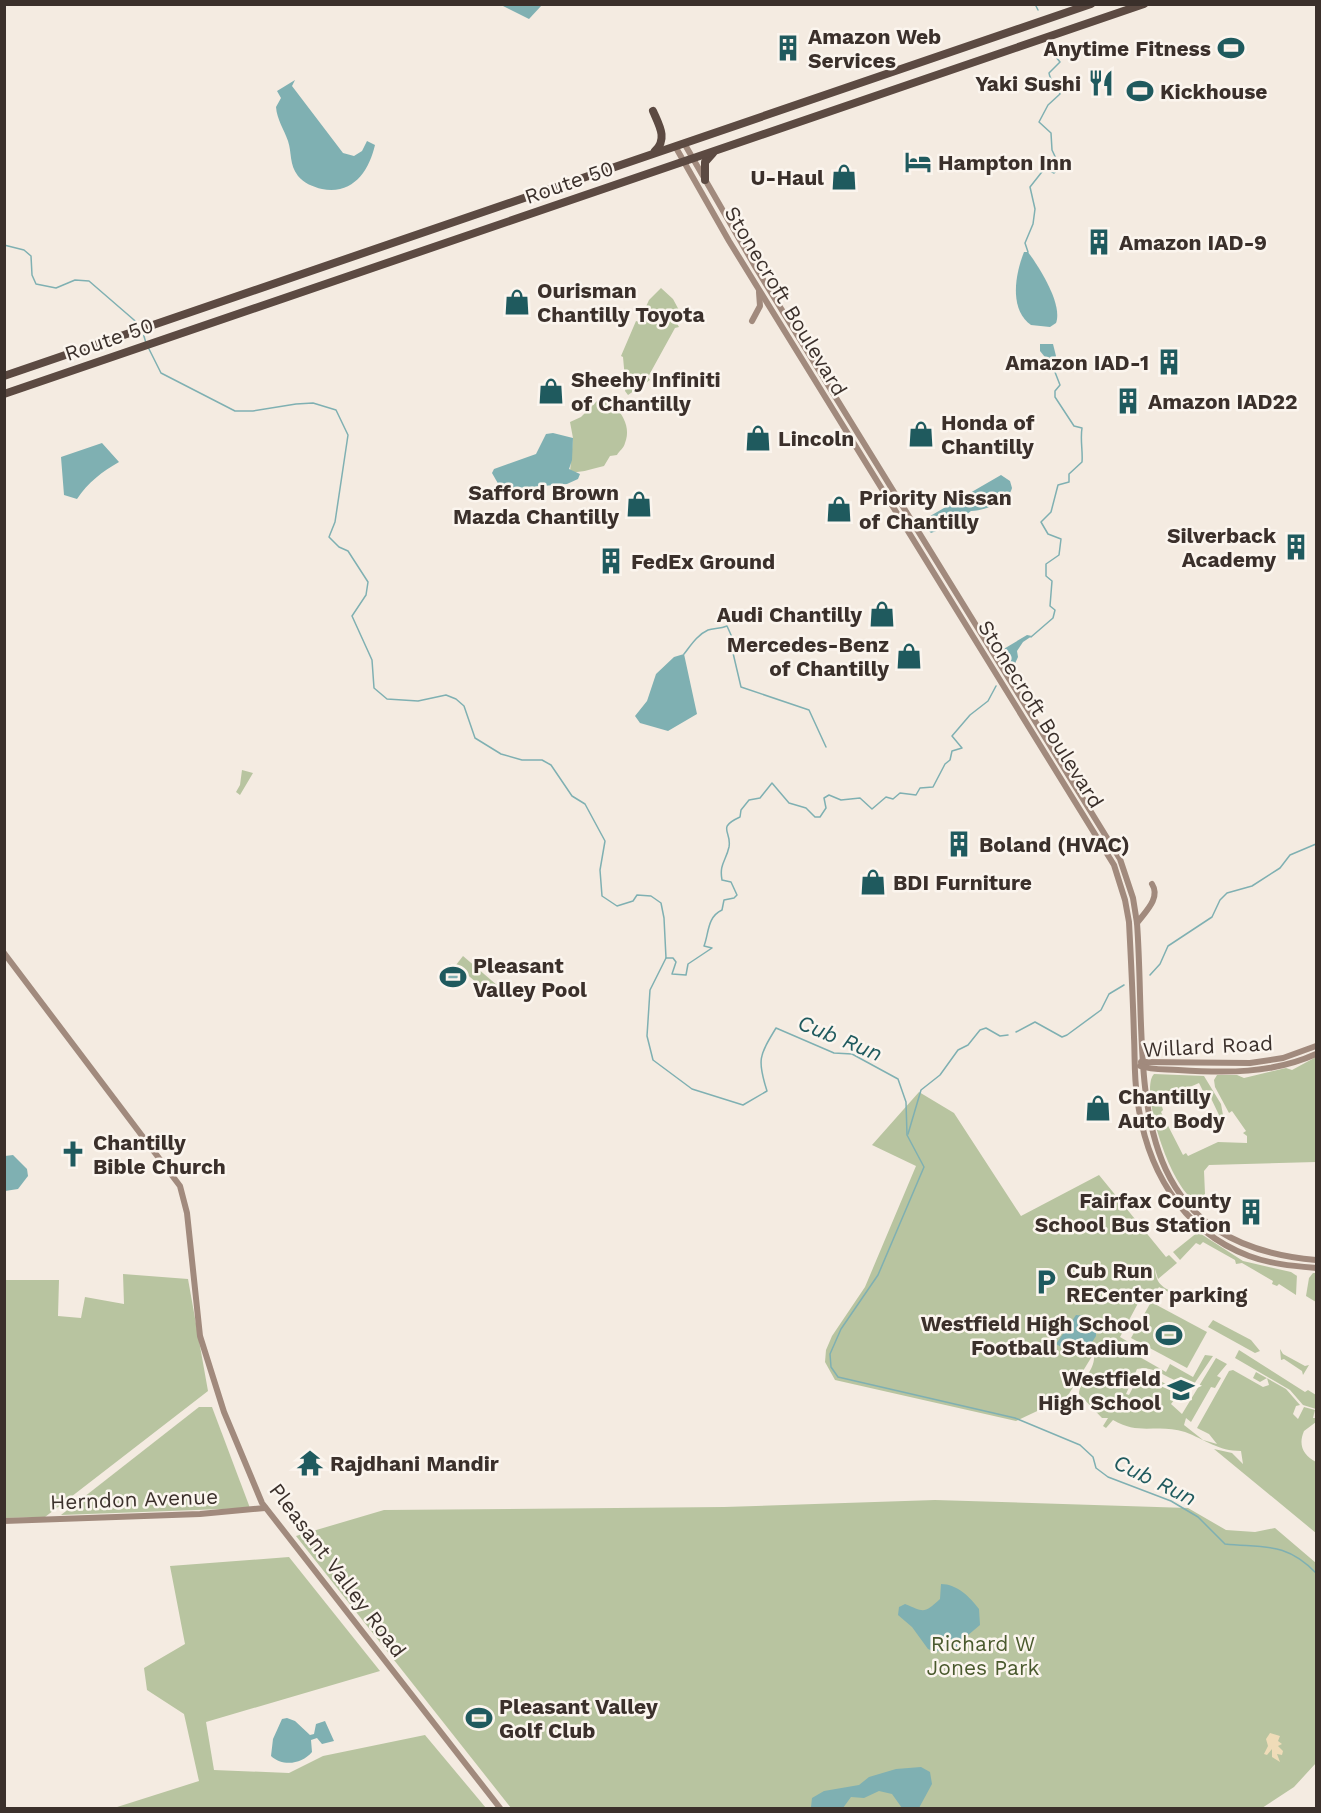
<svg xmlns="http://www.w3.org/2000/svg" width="1321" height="1813" font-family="'Work Sans',sans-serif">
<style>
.green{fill:#b8c4a0}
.sand{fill:#efdcb8}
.water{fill:#7fb0b2}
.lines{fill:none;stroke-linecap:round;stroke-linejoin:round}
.stream{stroke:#7fb0b2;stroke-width:1.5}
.secondary{stroke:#a18a7d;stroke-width:6}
.highway{stroke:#5c4a42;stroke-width:8}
.labels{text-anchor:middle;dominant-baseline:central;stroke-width:5;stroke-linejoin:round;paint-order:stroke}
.poi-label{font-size:21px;font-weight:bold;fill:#3b302b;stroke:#fbf5ee;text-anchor:start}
.street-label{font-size:21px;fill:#3b302b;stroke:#fbf5ee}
.park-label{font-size:21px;fill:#4a5a2e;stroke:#fbf5ee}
.water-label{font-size:22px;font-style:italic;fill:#1f5a5e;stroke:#fbf5ee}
</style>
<rect width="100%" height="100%" fill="#f4ebe1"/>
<g class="green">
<path d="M661,288L673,299L680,312L673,317L679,327L675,328L648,377L650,380L628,395L625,391L627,383L622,380L625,379L623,357L621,356L636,321L639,322L649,300Z"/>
<path d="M602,396C617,405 633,424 625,443C624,448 619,451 617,455L610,456L604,466C592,469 581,473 570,472L573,438L570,422L581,417Z"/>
<path d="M242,770L253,773L240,795L236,792L240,785Z"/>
<path d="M463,956L498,986L491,995L456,965Z"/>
<path d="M1316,1057V1162L1209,1165L1204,1171L1205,1194L1199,1201C1174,1200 1138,1090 1154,1074L1204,1076L1221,1104L1223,1115L1218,1121L1216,1117L1219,1115L1207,1090L1203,1091L1199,1083L1169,1096L1167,1101L1161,1103L1163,1110L1161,1112L1183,1155L1186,1153L1188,1156L1218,1142L1247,1143V1136L1243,1133L1246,1131L1232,1111L1229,1113L1215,1087L1214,1080L1217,1075H1237L1244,1078L1286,1068L1292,1070Z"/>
<path d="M919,1092L954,1113L1021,1216L1099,1175L1166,1257L1169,1255L1177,1263L1158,1279L1155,1269C1156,1288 1168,1289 1182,1296V1299L1159,1287L1153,1297L1144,1292L1120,1337L1142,1350L1138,1356L1166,1372L1170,1364L1193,1377L1205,1355L1213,1356L1194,1384C1172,1386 1158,1364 1137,1369L1126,1394L1129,1395L1139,1376L1148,1374L1180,1392L1171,1404L1182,1414L1216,1358L1227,1364L1217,1376L1221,1378L1215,1388L1211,1387L1191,1422L1186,1418L1184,1425L1203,1440L1217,1444L1209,1434L1197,1428L1229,1371L1233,1370L1263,1387L1269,1385L1267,1378L1260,1382L1253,1378L1256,1372L1286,1389L1300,1405L1296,1406L1293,1414L1298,1419L1304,1407L1315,1410L1313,1418H1316V1422L1304,1431C1298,1445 1303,1455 1316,1462V1533L1214,1449L1232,1453L1243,1464L1241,1451C1218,1451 1206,1440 1185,1432C1157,1423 1140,1436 1113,1420L1106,1428L1103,1426L1108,1418H1102L1079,1394C1080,1378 1096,1372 1094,1353L1067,1397L1016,1421L835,1380L825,1362L826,1350L832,1336L865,1287L916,1166L872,1145Z"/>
<path d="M1198,1232L1243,1261L1291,1272L1297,1276V1274L1296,1295L1279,1284L1277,1286L1272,1284L1273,1281L1242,1263L1236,1264L1235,1260L1203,1242L1200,1245L1196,1243L1180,1260L1173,1252Z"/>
<path d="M1313,1273H1316V1302L1306,1296L1309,1278Z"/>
<path d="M123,1274L188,1279L208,1391L45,1517L5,1518L4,1280H59L58,1316L81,1318L85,1297L124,1304Z"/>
<path d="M1151,1302L1207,1332L1187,1368L1131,1338Z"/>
<path d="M1213,1320L1251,1340L1260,1351L1255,1353L1208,1327Z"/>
<path d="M1280,1349L1283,1354L1305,1366L1309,1365L1303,1375L1302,1371L1284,1359L1281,1360Z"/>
<path d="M1239,1350L1305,1392L1308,1390L1316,1395V1409L1303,1405L1290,1390L1235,1358Z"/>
<path d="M199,1407H212L250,1508L61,1515Z"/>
<path d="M935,1500L1188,1508L1226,1530L1255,1532L1275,1528L1316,1563V1763L1294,1787L1262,1808H511L296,1536L384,1510L724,1507Z"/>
<path d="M289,1557L380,1671L206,1722L214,1770L289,1773L323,1756L425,1735L486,1808H114L199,1781L184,1714L147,1690L144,1668L185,1644L170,1566Z"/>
</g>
<path class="sand" d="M1270,1733L1280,1736L1278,1741L1282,1744L1278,1746L1283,1751L1282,1755L1277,1754L1280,1762L1272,1757V1749L1267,1755L1264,1754L1268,1746L1266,1739Z"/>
<g class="water">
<path d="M501,5V4L542,5L529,19Z"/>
<path d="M295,80L292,86L343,153L354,156L362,151L367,141L375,145C369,171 353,195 322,189C313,187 304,183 298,176C289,164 292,153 288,141C284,129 277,120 276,107L281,98L277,91Z"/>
<path d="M1024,252H1028C1039,267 1063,304 1056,323L1050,327L1031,325C1009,309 1015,275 1024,252Z"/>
<path d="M1040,344H1053L1056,356L1053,367L1040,351Z"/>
<path d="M553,433L573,438L572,460L569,469L580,474L578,479L567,484L506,489L500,487L492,473L494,469L536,454L546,434Z"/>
<path d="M102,443L119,462C102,472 88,482 77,499L64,495L61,457Z"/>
<path d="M1001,475L1010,481L1012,488C1009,502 983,511 971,511C959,521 946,528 931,533L926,528L925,519Z"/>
<path d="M1027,635L1032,636L1023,642L1017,651L1018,657L1012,670L1002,650Z"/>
<path d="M684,654L697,714L668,731L640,723L635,716L647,701L656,674L674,657Z"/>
<path d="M450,964L461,974L455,981L458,984L455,989L445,980L452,972L447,967Z"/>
<path d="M13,1155L27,1169L28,1176L18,1189L5,1191V1156Z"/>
<path d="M1076,1315L1086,1316L1096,1325V1336L1085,1353L1068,1351L1056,1344Z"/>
<path d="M941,1584C957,1584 970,1597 979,1609L980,1625L961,1641L958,1652L946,1649L935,1652L928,1649L912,1627L898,1615L899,1607L905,1604C924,1612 924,1614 940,1599Z"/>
<path d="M287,1718L295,1721L310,1735L314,1734L316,1724L325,1721L334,1741L322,1744L317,1738L311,1740L312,1752C302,1764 283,1767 271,1756L273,1739L282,1719Z"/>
<path d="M921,1767L930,1772L932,1784L919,1808H902L892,1794L879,1791L864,1798L851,1797L843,1808L811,1807L812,1798L824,1791L859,1785L869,1777L896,1769Z"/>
</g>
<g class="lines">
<g class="stream">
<path d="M493,4L502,5"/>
<path d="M1035,4L1038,10"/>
<path d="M4,245L24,250L31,256L32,275L36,284L56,288L75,280L89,281L141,326"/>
<path d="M1028,252L1025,243L1033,224L1035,209L1030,187L1045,168L1054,173L1060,167L1052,150L1051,133L1039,122L1048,105L1060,94C1057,86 1050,81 1049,73L1060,62L1051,51"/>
<path d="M143,333L146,343"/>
<path d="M148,347L161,373L235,411H253L296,404L313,403L336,410L348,435L335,522L329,537L339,547L348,551L368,582L366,595L352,616L372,660L374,688L387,699L418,701L446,695L456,699L464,706L475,738L501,754L522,760H542L551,765L572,796L585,804L605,841L600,870L602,896L617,906L633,901L637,895L651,896L661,903L664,918L666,958L650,990L647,1036L653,1060L692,1089L743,1105L767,1091C757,1060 759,1056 776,1028L834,1053L852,1054L898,1079L906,1102L907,1135L924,1167L878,1275L841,1329L830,1354L831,1367L838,1377L1015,1418L1080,1445L1093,1457L1096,1468L1108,1477L1171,1501L1198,1517L1225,1544C1265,1548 1286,1542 1316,1573"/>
<path d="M1031,637L1053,618L1055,610L1050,606L1052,581L1046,576V564L1059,555L1061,539L1048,534L1041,522L1051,512L1058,485L1069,482V474L1082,462C1083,451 1080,440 1082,428L1074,426L1055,397V391L1060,385L1053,367"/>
<path d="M684,654C691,645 697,635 708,630C714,628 720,629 727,626L736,646L733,653L741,687L809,710L826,747"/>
<path d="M666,958H673L676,962L672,974L686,975L688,964L712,948L704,946C709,933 707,917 722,910L724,900L734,898L737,895L731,882L722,880C719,864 726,861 729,847C732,831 716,828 740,817L741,810L749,800L760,798L772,783L789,803L806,808L815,817H820L826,808L824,798L829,795L841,800L860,798L872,809L886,797L893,799L900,793L916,795L920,788L933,787L945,764L950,760L952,751L962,748L952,736L970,715L988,701L996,686"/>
<path d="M1150,975L1160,964L1168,946L1212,917L1220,900L1227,893L1252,886L1280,868L1290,855L1316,844"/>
<path d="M1016,1032L1035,1022L1062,1037L1067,1035L1101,1010L1109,994L1124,985"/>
<path d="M908,1134L921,1090L940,1075L958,1050L968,1045L980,1030L986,1028L1000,1036L1008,1035"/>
</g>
<g class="secondary">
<path d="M684,143L756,268L1120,859L1133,898L1137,923C1148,1073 1115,1242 1316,1260"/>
<path d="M675,146L729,241L1114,865L1125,900L1129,922C1131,960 1133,998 1134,1037C1135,1057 1134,1076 1137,1096C1145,1166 1180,1230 1249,1256C1270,1264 1294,1266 1316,1268"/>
<path d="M752,321L760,306L759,292"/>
<path d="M1137,923C1145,912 1161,898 1152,884"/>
<path d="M4,953L180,1186L187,1213L200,1336L224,1412L262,1503L500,1808"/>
<path d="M1141,1062L1250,1063L1283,1058L1316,1046"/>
<path d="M1140,1066C1152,1070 1165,1069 1178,1070C1225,1073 1272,1074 1316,1054"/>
<path d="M4,1521L200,1514L265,1508"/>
</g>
<g class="highway">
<path d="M653,111C659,125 668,139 655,151"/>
<path d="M705,180V162L713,153"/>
<path d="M4,376L1091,4"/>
<path d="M4,394L1144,4"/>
</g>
</g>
<defs>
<g id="building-bare" transform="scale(2.07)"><path d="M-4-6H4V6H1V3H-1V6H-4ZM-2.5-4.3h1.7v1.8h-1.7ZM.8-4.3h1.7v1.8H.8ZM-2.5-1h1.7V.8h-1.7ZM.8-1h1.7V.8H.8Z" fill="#1f5a5e" stroke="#fbf5ee" stroke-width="2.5" paint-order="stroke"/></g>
<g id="stadium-bare" transform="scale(2.07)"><path d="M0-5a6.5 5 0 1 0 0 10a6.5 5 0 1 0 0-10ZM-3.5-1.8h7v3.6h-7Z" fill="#1f5a5e" stroke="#fbf5ee" stroke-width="2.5" paint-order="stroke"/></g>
<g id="restaurant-bare" transform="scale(2.07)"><path d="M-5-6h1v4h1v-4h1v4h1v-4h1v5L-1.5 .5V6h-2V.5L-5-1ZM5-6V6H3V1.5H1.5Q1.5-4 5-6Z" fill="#1f5a5e" stroke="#fbf5ee" stroke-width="2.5" paint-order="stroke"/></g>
<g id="hotel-bare" transform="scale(2.07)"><path d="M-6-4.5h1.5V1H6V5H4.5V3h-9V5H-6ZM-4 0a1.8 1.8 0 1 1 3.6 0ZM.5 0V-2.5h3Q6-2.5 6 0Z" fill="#1f5a5e" stroke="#fbf5ee" stroke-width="2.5" paint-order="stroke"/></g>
<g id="shop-bare" transform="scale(2.07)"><path d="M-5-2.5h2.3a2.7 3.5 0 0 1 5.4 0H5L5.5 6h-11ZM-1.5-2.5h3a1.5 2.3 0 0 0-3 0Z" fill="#1f5a5e" stroke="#fbf5ee" stroke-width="2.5" paint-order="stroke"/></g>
<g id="church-bare" transform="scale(2.07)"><path d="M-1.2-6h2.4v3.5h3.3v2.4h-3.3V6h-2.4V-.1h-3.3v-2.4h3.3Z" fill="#1f5a5e" stroke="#fbf5ee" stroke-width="2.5" paint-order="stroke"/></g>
<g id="parking-bare" transform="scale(2.07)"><path d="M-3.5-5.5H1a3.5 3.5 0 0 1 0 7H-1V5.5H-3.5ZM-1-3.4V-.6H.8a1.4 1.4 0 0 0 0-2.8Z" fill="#1f5a5e" stroke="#fbf5ee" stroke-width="2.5" paint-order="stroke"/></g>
<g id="school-bare" transform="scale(2.07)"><path d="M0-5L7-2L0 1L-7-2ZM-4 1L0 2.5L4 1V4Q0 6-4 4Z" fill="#1f5a5e" stroke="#fbf5ee" stroke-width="2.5" paint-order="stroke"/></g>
<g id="temple-bare" transform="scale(2.07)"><path d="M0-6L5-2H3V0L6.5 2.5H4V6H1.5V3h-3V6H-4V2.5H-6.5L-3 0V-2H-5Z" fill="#1f5a5e" stroke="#fbf5ee" stroke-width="2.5" paint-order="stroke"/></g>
</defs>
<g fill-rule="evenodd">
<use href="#building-bare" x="788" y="48"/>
<use href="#stadium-bare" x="1231" y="48"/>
<use href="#restaurant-bare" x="1101" y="83"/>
<use href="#stadium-bare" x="1140" y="91"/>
<use href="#hotel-bare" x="918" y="162"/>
<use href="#shop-bare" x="844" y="177"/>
<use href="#building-bare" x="1099" y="242"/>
<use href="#shop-bare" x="517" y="302"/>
<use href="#building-bare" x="1169" y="362"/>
<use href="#shop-bare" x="551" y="391"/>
<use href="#building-bare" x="1128" y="401"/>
<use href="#shop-bare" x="921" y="434"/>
<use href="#shop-bare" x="758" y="438"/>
<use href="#shop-bare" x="639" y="504"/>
<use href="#shop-bare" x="839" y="509"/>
<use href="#building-bare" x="1296" y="547"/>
<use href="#building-bare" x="611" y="561"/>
<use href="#shop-bare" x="882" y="614"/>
<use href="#shop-bare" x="909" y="656"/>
<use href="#building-bare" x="959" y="844"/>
<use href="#shop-bare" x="873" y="882"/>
<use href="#stadium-bare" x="453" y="977"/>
<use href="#shop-bare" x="1098" y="1108"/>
<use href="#church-bare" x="73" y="1154"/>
<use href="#building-bare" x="1251" y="1212"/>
<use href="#parking-bare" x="1046" y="1282"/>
<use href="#stadium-bare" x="1169" y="1335"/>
<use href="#school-bare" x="1181" y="1390"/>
<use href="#temple-bare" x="310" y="1463"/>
<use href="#stadium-bare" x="479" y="1718"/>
</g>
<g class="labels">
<g class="poi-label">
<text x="808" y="36">Amazon Web<tspan x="808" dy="24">Services</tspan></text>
<text x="1211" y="48" text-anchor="end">Anytime Fitness</text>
<text x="1081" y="83" text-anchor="end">Yaki Sushi</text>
<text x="1160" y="91">Kickhouse</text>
<text x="938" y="162">Hampton Inn</text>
<text x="824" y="177" text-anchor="end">U-Haul</text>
<text x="1119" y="242">Amazon IAD-9</text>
<text x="537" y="290">Ourisman<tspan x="537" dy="24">Chantilly Toyota</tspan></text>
<text x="1149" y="362" text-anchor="end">Amazon IAD-1</text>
<text x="571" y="379">Sheehy Infiniti<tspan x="571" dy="24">of Chantilly</tspan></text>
<text x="1148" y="401">Amazon IAD22</text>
<text x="941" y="422">Honda of<tspan x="941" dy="24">Chantilly</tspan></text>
<text x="778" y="438">Lincoln</text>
<text x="619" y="492" text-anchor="end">Safford Brown<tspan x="619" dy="24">Mazda Chantilly</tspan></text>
<text x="859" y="497">Priority Nissan<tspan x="859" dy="24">of Chantilly</tspan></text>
<text x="1276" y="535" text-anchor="end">Silverback<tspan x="1276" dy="24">Academy</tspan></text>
<text x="631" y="561">FedEx Ground</text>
<text x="862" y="614" text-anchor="end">Audi Chantilly</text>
<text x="889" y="644" text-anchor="end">Mercedes-Benz<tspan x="889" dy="24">of Chantilly</tspan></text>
<text x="979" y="844">Boland (HVAC)</text>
<text x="893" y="882">BDI Furniture</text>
<text x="473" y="965">Pleasant<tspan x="473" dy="24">Valley Pool</tspan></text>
<text x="1118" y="1096">Chantilly<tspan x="1118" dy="24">Auto Body</tspan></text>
<text x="93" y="1142">Chantilly<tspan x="93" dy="24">Bible Church</tspan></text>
<text x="1231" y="1200" text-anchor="end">Fairfax County<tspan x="1231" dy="24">School Bus Station</tspan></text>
<text x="1066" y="1270">Cub Run<tspan x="1066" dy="24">RECenter parking</tspan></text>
<text x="1149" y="1323" text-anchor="end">Westfield High School<tspan x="1149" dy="24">Football Stadium</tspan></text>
<text x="1161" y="1378" text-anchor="end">Westfield<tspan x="1161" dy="24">High School</tspan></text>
<text x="330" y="1463">Rajdhani Mandir</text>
<text x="499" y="1706">Pleasant Valley<tspan x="499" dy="24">Golf Club</tspan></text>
</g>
<g class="street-label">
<text transform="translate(569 182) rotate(-19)">Route 50</text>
<text transform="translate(786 301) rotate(59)">Stonecroft Boulevard</text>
<text transform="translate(109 339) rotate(-19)">Route 50</text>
<text transform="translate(1041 714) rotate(58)">Stonecroft Boulevard</text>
<text transform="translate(1208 1046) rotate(-3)">Willard Road</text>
<text transform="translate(134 1499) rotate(-2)">Herndon Avenue</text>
<text transform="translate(338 1570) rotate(53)">Pleasant Valley Road</text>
</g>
<g class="park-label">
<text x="983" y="1643">Richard W<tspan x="983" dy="24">Jones Park</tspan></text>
</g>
<g class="water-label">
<text transform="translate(840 1038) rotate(22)">Cub Run</text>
<text transform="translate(1155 1480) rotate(26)">Cub Run</text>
</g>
</g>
<rect width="1321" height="1813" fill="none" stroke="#3b302b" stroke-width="12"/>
</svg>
